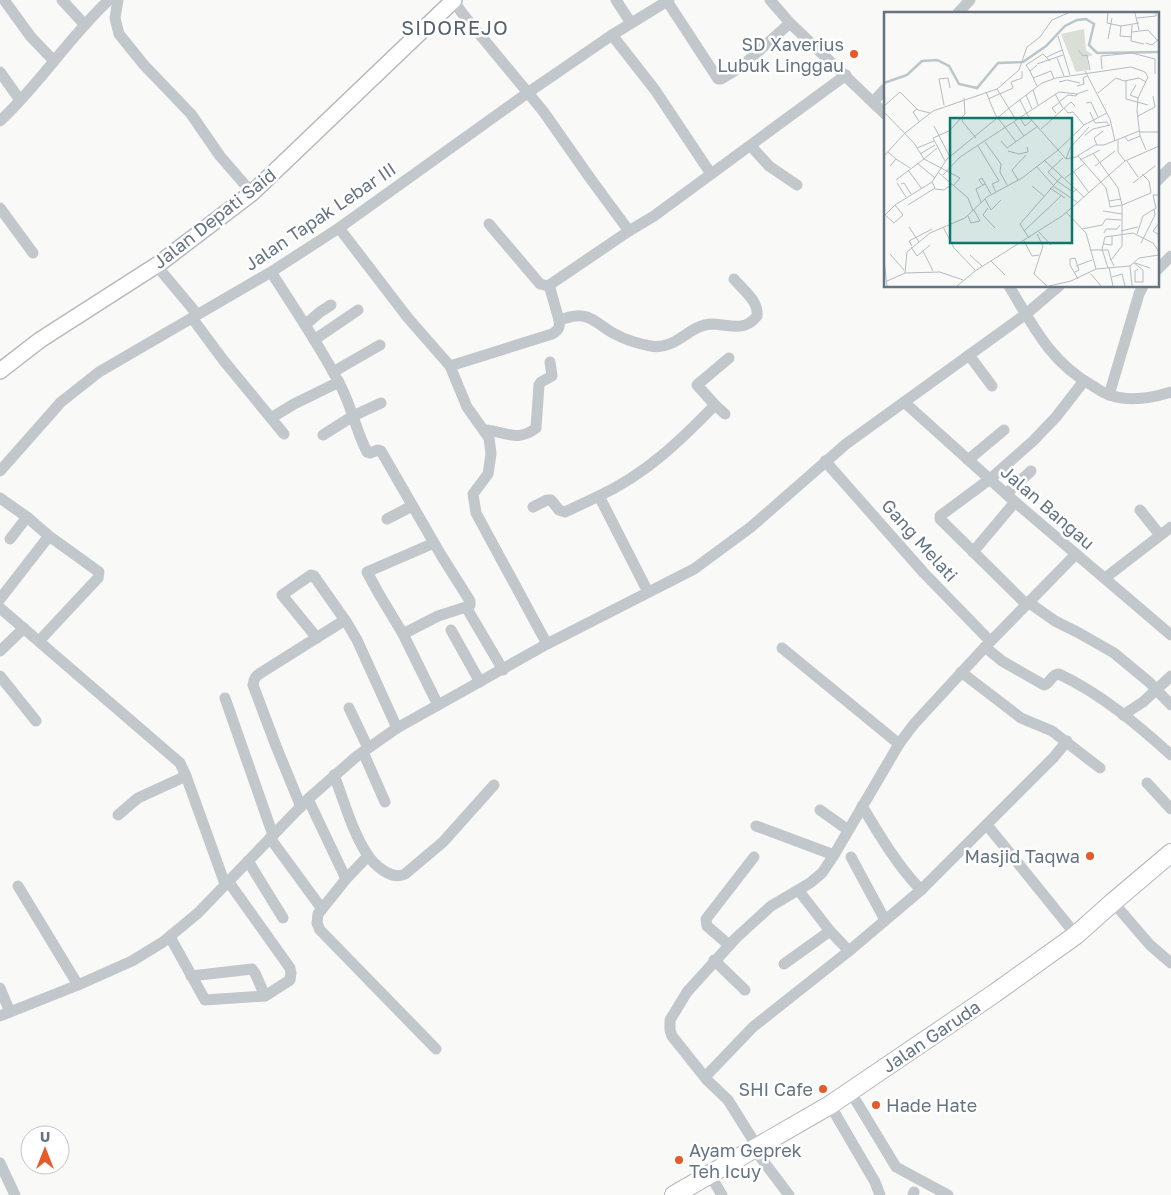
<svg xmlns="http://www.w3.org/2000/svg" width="1171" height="1195" font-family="'Golos Text',sans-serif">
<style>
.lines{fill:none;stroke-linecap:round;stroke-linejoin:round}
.major-casing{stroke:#b4b9be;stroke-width:18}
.highway-casing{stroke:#b3b8bc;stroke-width:20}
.minor{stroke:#c2c7cb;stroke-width:11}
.major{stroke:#fff;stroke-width:15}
.highway{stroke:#fff;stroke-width:18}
.poi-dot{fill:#e65a2a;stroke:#fff;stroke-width:2}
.labels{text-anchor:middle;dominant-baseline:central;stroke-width:5;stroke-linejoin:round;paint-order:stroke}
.poi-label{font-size:18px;fill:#647483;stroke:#fff;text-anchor:end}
.street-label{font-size:18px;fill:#647483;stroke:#fff}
.quarter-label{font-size:20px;letter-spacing:1px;fill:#56636d;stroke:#fff}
.inset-river{fill:none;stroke:#bbc6cb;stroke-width:2.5}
.inset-road{fill:none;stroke:#b4bcc2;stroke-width:1}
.view{fill:#0f766e;fill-opacity:0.15;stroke:#0f766e;stroke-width:2.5}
.inset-edge{fill:none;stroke:#647483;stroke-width:2.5}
</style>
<rect width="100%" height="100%" fill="#f9f9f7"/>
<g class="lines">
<g class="major-casing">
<path id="major" d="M0,371L40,340L160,263L252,193L454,0"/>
</g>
<g class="highway-casing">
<path id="highway" d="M674,1195L830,1105L995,993L1076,935L1113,902L1171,853"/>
</g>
<g class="minor">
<path d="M4,0L31,37L54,61"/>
<path d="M62,0L85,25"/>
<path d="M118,0L115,18L119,34L144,65L191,114L220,156L252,193"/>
<path d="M453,0L462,13L543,111L590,178L629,231"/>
<path d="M616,0L631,23"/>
<path d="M770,0L790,23L885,114"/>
<path d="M667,1L718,79H721L741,67L790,23"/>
<path d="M957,14L970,0"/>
<path d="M612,35L655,90L711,174"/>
<path d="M0,72L20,100"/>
<path d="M873,102L885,89"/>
<path d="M0,121C40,84 69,37 109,0"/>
<path d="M751,146L769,166L797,185"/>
<path d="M1157,181L1171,167"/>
<path d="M0,208L33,253"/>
<path d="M489,224L540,284L548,286L629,231L654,216L846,75"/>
<path d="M339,228L408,318L450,366L467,407L489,438L491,454L488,474L473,494L476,513L547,644"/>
<path d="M156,265L197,314"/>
<path d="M1157,270L1171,256"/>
<path d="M271,272C294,308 318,343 338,381C351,403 355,429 367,452L370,453L378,450L381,451L441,555L470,601V605L466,607L438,616L403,634L438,705"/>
<path d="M1009,286C1033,326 1051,363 1093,386C1098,389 1104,394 1110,395C1129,402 1152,398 1171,392"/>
<path d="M192,318L224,361L284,434"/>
<path d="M559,320C567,318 574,315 582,316C594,317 604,329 615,334C626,340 639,344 651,346C675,351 689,325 711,324C728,324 744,333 757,316C759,301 743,290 734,279"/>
<path d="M305,325L320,312L331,305"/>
<path d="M314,340L358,310"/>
<path d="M969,355L992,386"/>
<path d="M450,366L552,334C559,330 560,327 559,320L549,285"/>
<path d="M333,372L380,345"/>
<path d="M1109,395L1139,294L1143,286"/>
<path d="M904,402L1015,502L1171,635"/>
<path d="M715,405L725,414"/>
<path d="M271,418L294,404L339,382"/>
<path d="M485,430C505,431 517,443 536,428L539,385L541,382L552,376L550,362"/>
<path d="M323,435L353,416L381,403"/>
<path d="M968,460L1004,430"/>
<path d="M825,461L924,573L990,641"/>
<path d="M0,471L61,402L99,372L271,272L339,228L526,94L612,35L669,0"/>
<path d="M1006,494L1031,471"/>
<path d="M0,498L27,517L49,536L99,572L98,578L40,640"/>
<path d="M533,507L547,500H551L559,510L565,512L599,496"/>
<path d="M1140,510L1160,535"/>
<path d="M387,519L412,506"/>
<path d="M10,539L27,517"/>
<path d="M973,552L1015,502"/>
<path d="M1105,578L1171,527"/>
<path d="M648,592L599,496C646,474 680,441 715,405L697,385L729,358"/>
<path d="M0,599L49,536"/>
<path d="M1028,602L1055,621L1079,633L1114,653L1149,682L1171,705"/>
<path d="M1026,604L940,519V516L990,479L1033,441L1056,417L1084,381"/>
<path d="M466,607L503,670"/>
<path d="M0,608L180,763L186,776L225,884"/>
<path d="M451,630L480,682"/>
<path d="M403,634L379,594L367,572L434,543"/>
<path d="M317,638L282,595L311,575L314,576L347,623L357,640L397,728"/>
<path d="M985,647L1002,661L1044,685C1050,684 1051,674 1059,674C1101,694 1137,724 1171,755"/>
<path d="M782,648L899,744"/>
<path d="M0,651L24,628"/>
<path d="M961,672L1021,718L1052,731L1100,768"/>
<path d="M0,676L36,721"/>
<path d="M225,698L273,835"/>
<path d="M349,708L368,748"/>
<path d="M1123,715L1143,702L1171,676"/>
<path d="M363,752L385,802"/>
<path d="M334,775C344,801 352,831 367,854C374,865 392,881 405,874L443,842L494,785"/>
<path d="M1147,783L1171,809"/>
<path d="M308,799L346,879"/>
<path d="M862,806C880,836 897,865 921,890"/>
<path d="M301,807L276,746L253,685C254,679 255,677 259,674L345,620"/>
<path d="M820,810L848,830"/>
<path d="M118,815L138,798L186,776"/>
<path d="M987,825L1076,935"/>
<path d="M756,826L834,855"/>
<path d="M270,838L322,909"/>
<path d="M368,856L346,879L318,914L317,923L320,930L436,1049"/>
<path d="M851,857L885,920"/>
<path d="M248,861L283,918"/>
<path d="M18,886L78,985"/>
<path d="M799,891L830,931L849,951"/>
<path d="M1113,902L1150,945L1171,963"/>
<path d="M170,937L205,1000L265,996L290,980L291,973L290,968L228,881"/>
<path d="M729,945L707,926L706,919L754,857"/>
<path d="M714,960L745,990"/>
<path d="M784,964L830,931"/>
<path d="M191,976L252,969L255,973L265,996"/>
<path d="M0,988L10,1012"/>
<path d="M0,1016L78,985L132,961L163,942L198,913L308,799L357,756L397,728L547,644L694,569L751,527L846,444L1026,314L1059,286"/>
<path d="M705,1077L753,1027L849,951L921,890L1054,757L1067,741"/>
<path d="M850,1091L896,1167L948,1195"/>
<path d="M830,1105L875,1182L880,1195"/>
<path d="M758,1148L728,1100L707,1080L672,1036L670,1030V1020L687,992L736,938L771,906L810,883L822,873L834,855L899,744L914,724L985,647L1076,554"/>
<path d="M755,1150L789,1195"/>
<path d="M0,1163L15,1195"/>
<path d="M710,1175L722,1195"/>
<path d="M913,1195L914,1192"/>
</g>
<use href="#major" class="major"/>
<use href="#highway" class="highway"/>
</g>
<g class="poi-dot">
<circle cx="854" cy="54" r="5"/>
<circle cx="1090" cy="856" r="5"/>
<circle cx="823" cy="1089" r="5"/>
<circle cx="876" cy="1105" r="5"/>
<circle cx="679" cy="1160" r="5"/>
</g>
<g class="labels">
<g class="poi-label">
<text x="844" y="44">SD Xaverius<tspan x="844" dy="21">Lubuk Linggau</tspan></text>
<text x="1080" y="856">Masjid Taqwa</text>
<text x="813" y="1089">SHI Cafe</text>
<text x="886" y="1105" text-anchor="start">Hade Hate</text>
<text x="689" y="1150" text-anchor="start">Ayam Geprek<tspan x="689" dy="21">Teh Icuy</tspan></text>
</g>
<g class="street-label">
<text transform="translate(320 216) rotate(-34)">Jalan Tapak Lebar III</text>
<text transform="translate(214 218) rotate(-38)">Jalan Depati Said</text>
<text transform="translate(1048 507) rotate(41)">Jalan Bangau</text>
<text transform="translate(920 540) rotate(48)">Gang Melati</text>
<text transform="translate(931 1036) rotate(-34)">Jalan Garuda</text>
</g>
<g class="quarter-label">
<text x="455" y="27">SIDOREJO</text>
</g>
</g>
<g transform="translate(884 12)">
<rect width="275" height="275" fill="#f9f9f7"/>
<path d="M200,17L202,38L209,43L203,45L205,58L192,60L177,22Z" fill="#d9ded6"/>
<path class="inset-river" d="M0,71L23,63L38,49L53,48L65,54L75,72L93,76L114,51L139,50L162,34L181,14L193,8L202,7L210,12L205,33L213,41L275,40"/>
<path class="inset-road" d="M224,1L223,11L237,14L255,11M251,1L255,18M253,6L272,4V1M248,13L247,29L260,32M237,14L236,24L248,25M248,20L264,18L274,29M174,24L186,63M224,27L228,6M262,31L268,33L275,27M194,38L199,44L203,43L206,58M163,45L178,38M173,46L180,64M153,52L179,43M153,53L146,59L153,74M218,57L217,44L248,41L271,47V62M146,59L142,53L159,42L166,49M201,59L226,107L231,129M149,66L167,59L170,67M242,69V87L264,93M175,70L183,68L196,71M252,73L246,83L254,86M193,74L200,72L199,66L203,64M113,77L132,108M149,78L154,93M102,80L111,102L132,130M214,81L232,66L240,69L255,66L262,70M171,82L179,96M142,83L148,97M104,87L129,76L127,70L138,66V59M136,88L144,104L182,147L192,145L211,133H220L255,119M175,90L184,83L192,84L193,82M202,91L207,90L214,105M60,93L55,67L64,66L66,76M0,94L16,80L34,98L46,101M180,96L184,101L189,100L200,113M33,97L29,100L35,109M0,100L30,131L40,147L76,166L70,173M206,100L211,111L223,110L225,114M172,101L168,96L176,90M254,104L271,95L269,84M79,105L78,109L92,126M136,106L141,114L148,108M130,110L140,124M50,114L66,145M157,117L187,90L191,94M256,120H275M201,123L209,117L226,113M241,125L244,129L256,124M234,128V140L241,149M117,129L123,136L154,114M101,130L117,152L116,160L123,173M213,133L210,126L219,119M94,134L115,169L108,172L112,180M33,136L50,129M124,139L135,142L144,140L143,135M4,140L12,147L6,154M209,141L234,176L238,193V234L227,248L230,254M36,142L51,133M0,144L21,121L49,99L113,77L135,58L143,35L156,25L168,8L184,1M194,144L222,176L225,189L237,187M12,147L26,156M40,147L53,136M182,147L186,136L205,115M160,148L200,185M196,148L216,138M61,149L49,126L65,119L81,102L80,86M243,149L254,165M33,151L51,166M152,154L169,173M211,154L231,139M24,158L38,177M190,160L205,181M55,161L84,186L89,199M59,163L76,145L175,80L193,82L204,78M181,166L200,152M12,168L40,147M134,168L128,158L142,143M173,169L164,160L179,146M173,169L189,180L193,177M13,171L22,185M249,171L271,154M17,172L20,171L27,182M99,173L95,168L98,166L107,182M148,174L160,184M169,174L193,190M166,176L181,186M51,177L60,178L68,172M101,187L107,198L117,188M225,189L226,195L238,193L267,181L265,169L258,162M97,190L92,177L101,172M24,193L51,176L48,170M104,196L99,203L111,216M219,199L238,202M182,200L202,221L212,257M1,203L10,211L19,203L11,193M0,204L11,193L48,170L63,147L129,93L158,71L172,66L247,55L261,60L264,65L254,86L253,99L256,124L262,138M84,204L87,211L96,209L90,198M275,211L269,219L275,223M25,215L35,230M59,215L70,236L91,258M198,217L218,213L222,207L237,208M140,219L177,184M237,219L254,215M155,220L167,233M220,221L222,217H233L236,213M153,222L159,234L150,262L163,274M253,222L259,204L272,196L269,183H275M145,226L136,212L178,164M140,229L148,244L155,243M257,231L271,203L270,197M219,232L228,233V224M28,234L25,229L48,217M27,235L33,244L46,233M218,237L221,225L249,221L269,231L275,240M218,237L224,256M206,238H224L227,248M39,239L49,259M6,242L20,258M86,243L98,254M0,247L3,274M107,249L121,263M250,251L259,258V270H251V259L254,257M251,251L266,256M192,254L208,248M246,254L248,274M225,255L229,274M212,257L246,254L255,246L275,243M191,260L195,258L191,246L186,247V253L194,267M21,261L56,260L79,268M207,262L217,274M228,265L238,262L241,274M3,269L21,261L23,240L46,221L81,206L103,185L138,166L173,139L200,113L223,101M73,274L91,259L178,204L241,149L275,134M165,274L187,269L212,257"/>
<path class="view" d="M66,106H188V231H66Z"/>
<rect width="275" height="275" class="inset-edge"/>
</g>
<g transform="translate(45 1150)"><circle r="24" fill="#ffffff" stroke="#c1c7cd"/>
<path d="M0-4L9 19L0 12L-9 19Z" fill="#e65a2a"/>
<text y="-8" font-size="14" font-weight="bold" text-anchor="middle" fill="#647483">U</text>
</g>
</svg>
